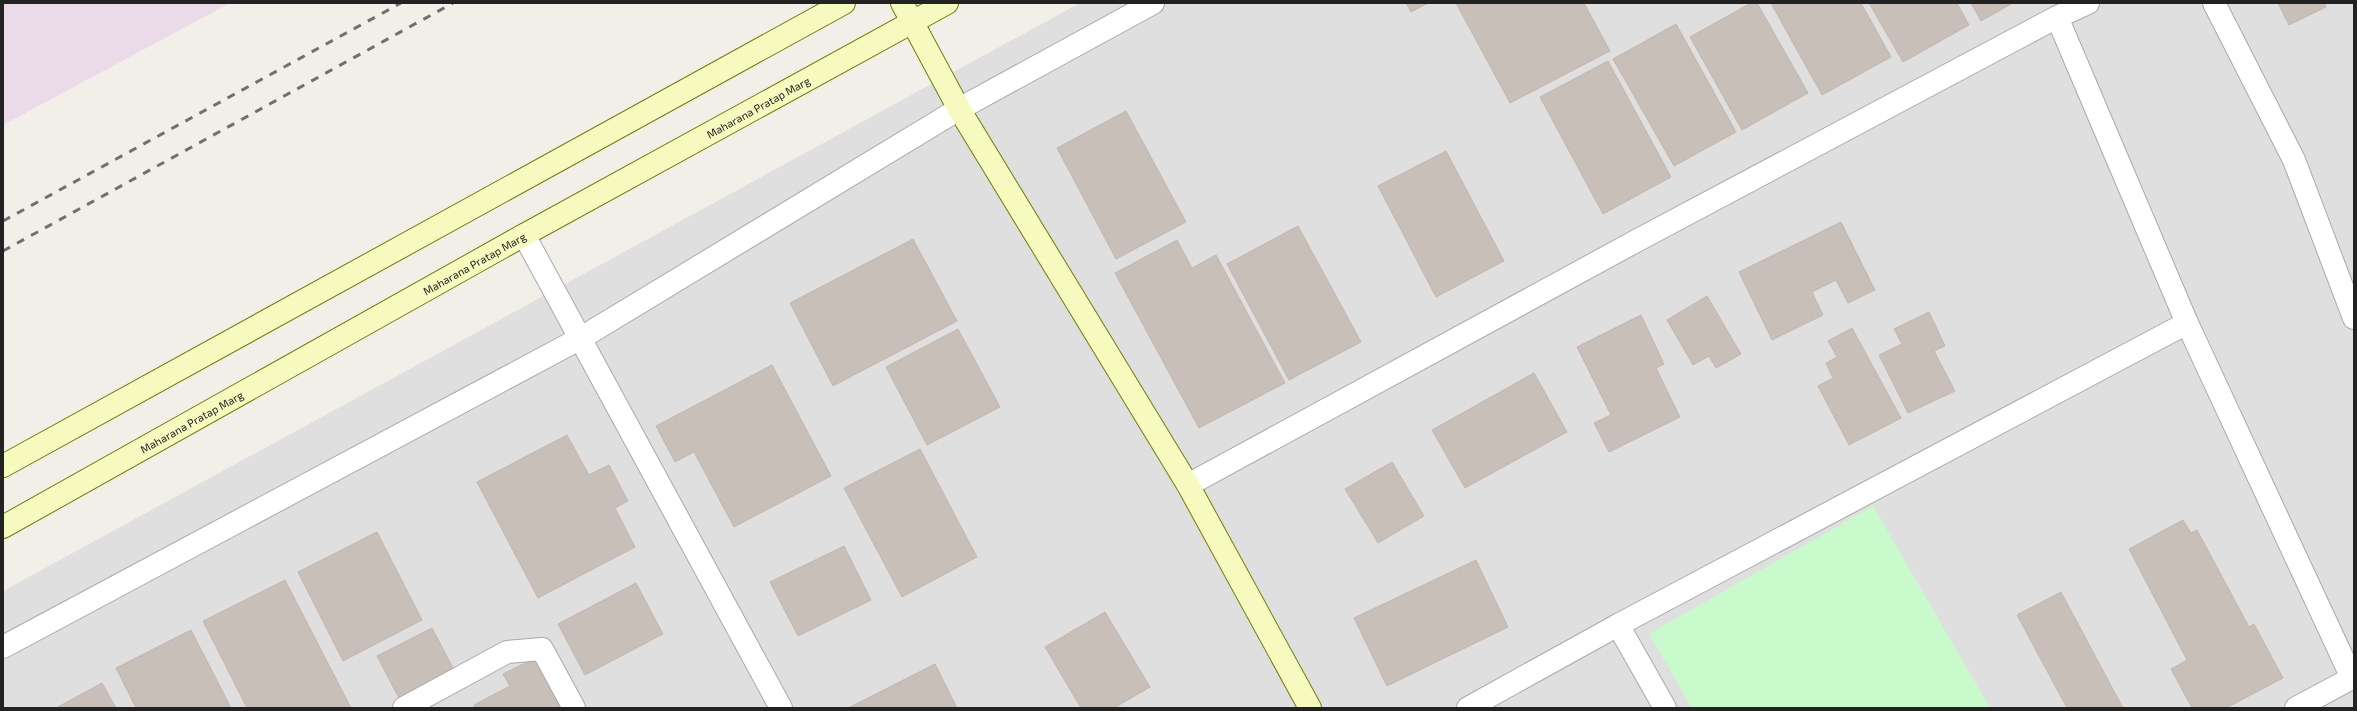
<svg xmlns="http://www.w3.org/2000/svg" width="2357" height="711" font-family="'Exo 2',sans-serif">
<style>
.residential{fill:#e0dfdf}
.industrial{fill:#ebdbe8}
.park{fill:#c8facc}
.building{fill:#c7bfb8;stroke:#c4b6ab}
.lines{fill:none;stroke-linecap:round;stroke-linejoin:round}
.street-casing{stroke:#a9a9a9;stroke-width:24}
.secondary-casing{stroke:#707d05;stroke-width:24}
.street{stroke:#fff;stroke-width:22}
.secondary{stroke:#f7fabf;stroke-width:22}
.rail{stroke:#707070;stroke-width:3;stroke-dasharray:8 8;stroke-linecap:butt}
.labels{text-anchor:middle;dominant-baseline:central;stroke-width:3.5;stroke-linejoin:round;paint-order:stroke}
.street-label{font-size:11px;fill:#222;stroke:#fff}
</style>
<rect width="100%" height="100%" fill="#f2efe9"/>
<path class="residential" d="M1080,3H2354V708H3V591Z"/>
<path class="industrial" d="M3,3H230L3,125Z"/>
<path class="park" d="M1873,506L1990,708H1692L1649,634Z"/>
<g class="building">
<path d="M1406,3H1428L1411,12Z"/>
<path d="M1456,3H1584L1610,51L1510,103Z"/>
<path d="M1751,3H1757L1808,93L1742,130L1690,37Z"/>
<path d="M1776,3H1861L1891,57L1822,95L1772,5Z"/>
<path d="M1869,3H1957L1969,25L1903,62Z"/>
<path d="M1971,3H2013L1981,21Z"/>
<path d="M2278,3H2324L2326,7L2289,25Z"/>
<path d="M1676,24L1736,132L1674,166L1613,59Z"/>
<path d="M1608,61L1671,177L1603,214L1540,97Z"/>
<path d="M1126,111L1186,222L1116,259L1057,148Z"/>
<path d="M1446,151L1504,261L1436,297L1378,186Z"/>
<path d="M1841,222L1875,290L1848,303L1836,280L1812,292L1823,315L1772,340L1739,272Z"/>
<path d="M1298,226L1361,342L1289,380L1227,264Z"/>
<path d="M913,239L957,321L833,386L790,303Z"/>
<path d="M1177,240L1192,268L1216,255L1285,383L1199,428L1115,273Z"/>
<path d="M1707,296L1741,354L1716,368L1709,356L1693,365L1667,320Z"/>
<path d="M1929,312L1945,346L1934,351L1955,391L1908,413L1879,355L1902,344L1894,329Z"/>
<path d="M1641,315L1664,364L1656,368L1680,417L1609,452L1594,423L1611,415L1577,347Z"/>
<path d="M1852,328L1901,418L1849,445L1818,386L1833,378L1826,363L1837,357L1828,341Z"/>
<path d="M958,329L1000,407L927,445L886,367Z"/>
<path d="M772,365L831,476L734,527L694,452L675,462L656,426Z"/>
<path d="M1534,373L1567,432L1465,488L1432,430Z"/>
<path d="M567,435L589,475L609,465L628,501L615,508L635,547L538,598L477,482Z"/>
<path d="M920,449L977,557L902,597L844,488Z"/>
<path d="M1392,462L1424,516L1378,543L1345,489Z"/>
<path d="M2183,520L2191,533L2197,530L2249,627L2254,624L2283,678L2226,708H2192L2171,669L2187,660L2129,549Z"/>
<path d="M377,532L422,620L343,661L298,572Z"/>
<path d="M844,546L871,600L798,636L770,582Z"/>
<path d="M1476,560L1508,627L1387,686L1354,618Z"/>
<path d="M285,580L351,708H247L203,621Z"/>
<path d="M636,583L663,634L585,675L558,624Z"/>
<path d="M2061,592L2123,708H2067L2017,615Z"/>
<path d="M1105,612L1150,687L1114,708H1081L1045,647Z"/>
<path d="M432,628L455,672L400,700L377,656Z"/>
<path d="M191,630L230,706L225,708H136L116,668Z"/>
<path d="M539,656L565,708H475L474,705L510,686L503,674Z"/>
<path d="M935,664L957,708H848Z"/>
<path d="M102,683L116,708H56Z"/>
</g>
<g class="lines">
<g class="street-casing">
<g id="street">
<path d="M2214,3L2294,160L2354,318"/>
<path d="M2057,17L2187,323L2352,678"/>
<path d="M524,235L781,708"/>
<path d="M1188,485L1638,240L2057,17L2088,3"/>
<path d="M3,647L581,338L959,109L1153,3"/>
<path d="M404,708L507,652L542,649L574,708"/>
<path d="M1468,708L1618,625"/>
<path d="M1665,708L1618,625L2187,323"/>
<path d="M2296,708L2354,677"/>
</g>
</g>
<g class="secondary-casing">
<g id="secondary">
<path d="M902,3L959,109L1188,485L1310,708"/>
<path d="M3,466L844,3"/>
<path id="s1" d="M3,527L524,235L947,3"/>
</g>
</g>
<use href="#street" class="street"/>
<use href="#secondary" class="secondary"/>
<g class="rail">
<path d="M3,221L401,3"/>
<path d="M3,251L453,3"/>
</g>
</g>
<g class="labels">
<g class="street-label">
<text stroke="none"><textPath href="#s1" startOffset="864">Maharana Pratap Marg</textPath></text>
<text stroke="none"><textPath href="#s1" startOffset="540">Maharana Pratap Marg</textPath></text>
<text stroke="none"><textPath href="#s1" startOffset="216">Maharana Pratap Marg</textPath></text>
</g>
</g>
<rect width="2357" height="711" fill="none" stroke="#222222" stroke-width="8"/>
</svg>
